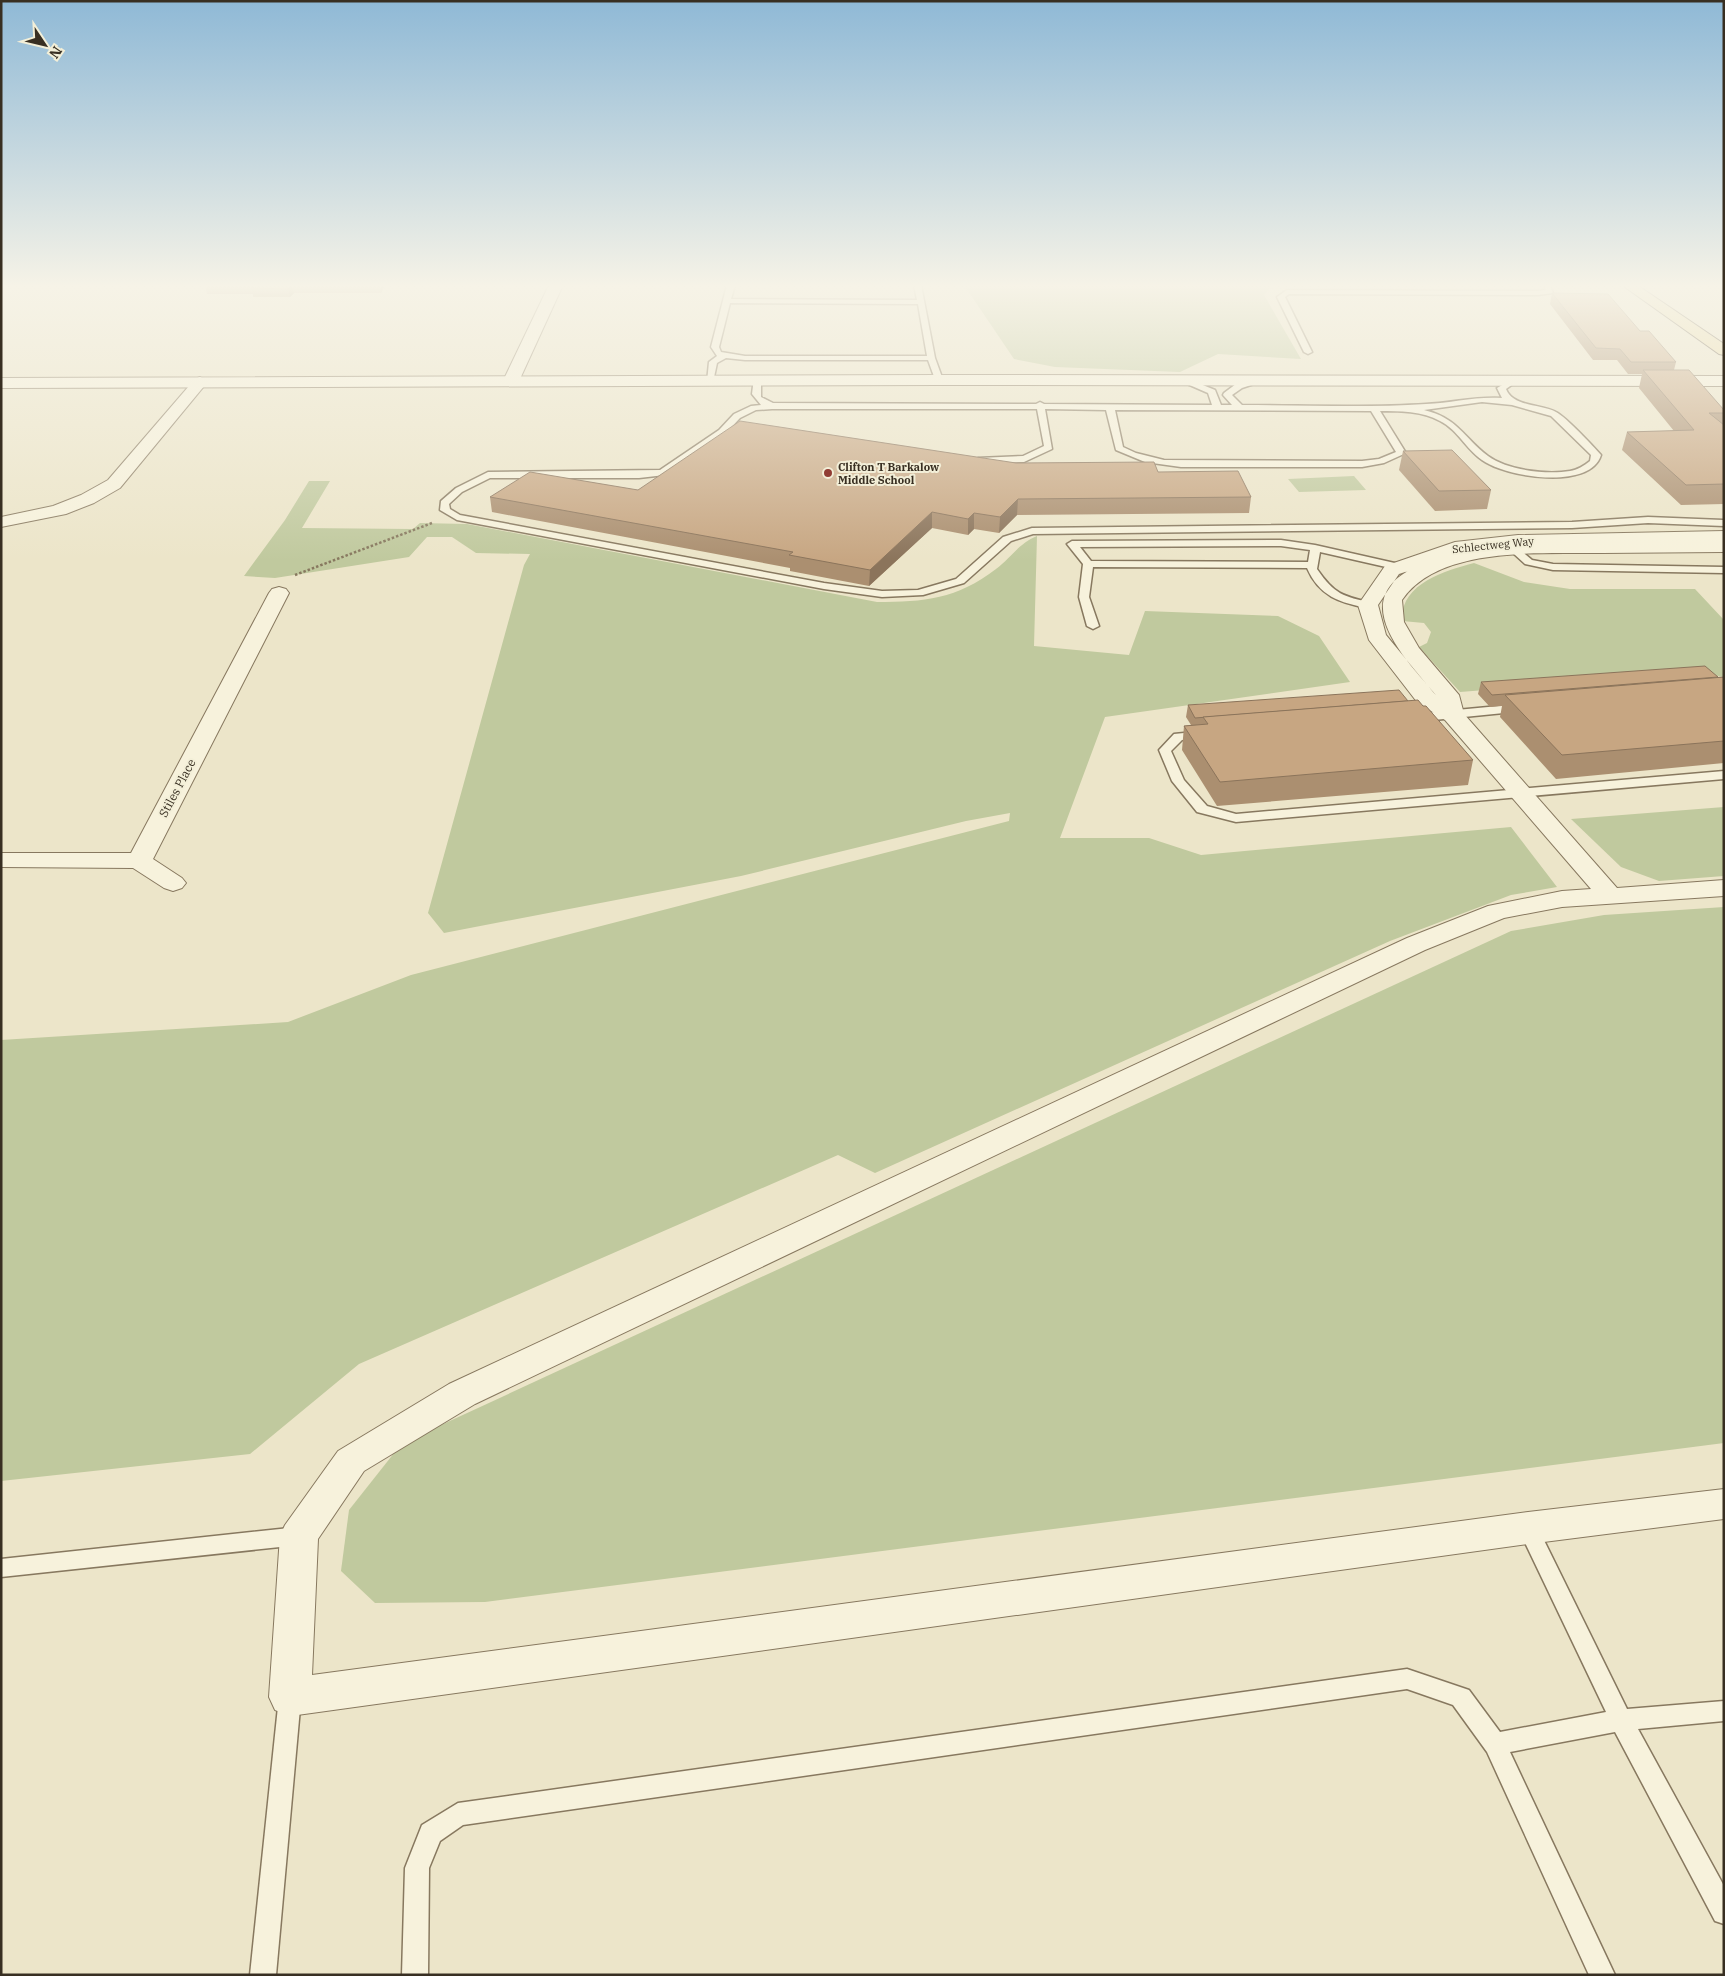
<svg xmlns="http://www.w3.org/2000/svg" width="1725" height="1976" font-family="'IBM Plex Serif',serif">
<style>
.green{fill:#c0c99e}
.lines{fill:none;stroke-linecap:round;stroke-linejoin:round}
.service-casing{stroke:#87785f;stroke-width:3}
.minor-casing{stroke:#87785f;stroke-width:2}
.tertiary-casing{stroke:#87785f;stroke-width:2}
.primary-casing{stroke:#554633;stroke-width:2}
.path{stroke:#87785f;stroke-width:2.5;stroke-dasharray:2.5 2;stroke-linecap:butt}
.service{fill:#f7f2dc;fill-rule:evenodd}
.minor{fill:#f7f2dc;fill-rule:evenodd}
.tertiary{fill:#f7f2dc;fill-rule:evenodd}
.primary{fill:#ebdca5;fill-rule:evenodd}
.wall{fill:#ab8f70}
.shaded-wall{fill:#8b745b}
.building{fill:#c7a682;stroke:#8b745b}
.poi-dot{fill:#913d34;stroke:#f3efd8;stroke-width:2}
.labels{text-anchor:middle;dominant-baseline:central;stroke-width:4;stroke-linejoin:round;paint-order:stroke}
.far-poi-label{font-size:11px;font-weight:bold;fill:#382f22;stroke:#f3efd8;text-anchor:start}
.far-street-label{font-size:11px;fill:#382f22;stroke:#f3efd8}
.street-label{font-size:12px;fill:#382f22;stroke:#f3efd8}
</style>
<rect width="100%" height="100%" fill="#ece5c9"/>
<g class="green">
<path d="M964,285H1273L1264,295L1301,359L1218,354L1180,372L1055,367L1014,359Z"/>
<path d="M1354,476L1366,490L1299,492L1288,479Z"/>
<path d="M309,481H330L302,528L413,529L420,523L467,524L877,602C924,602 957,599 996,569C1012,557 1018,544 1037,536L1034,646L1129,655L1145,611L1278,616L1319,636L1350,682L1105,717L1060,838H1149L1201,855L1511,827L1557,887L1511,895L1390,941L875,1173L838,1155L359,1364L250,1454L1,1481V1040L288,1022L411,975L1009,821L1010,813L966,821L741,876L444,933L428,913L524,565L530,554L476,553L452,537H427L409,557L275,578L244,576L285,520Z"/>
<path d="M1474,563L1524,582L1570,589H1695L1724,620V677L1698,673L1460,692L1419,647L1427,643L1431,632L1424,623L1402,621C1400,584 1444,571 1474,563Z"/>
<path d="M1724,807V876L1659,881L1621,867L1571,819Z"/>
<path d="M1724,907V1443L485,1602L375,1603L341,1571L349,1510L402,1443L1511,931L1604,915Z"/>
</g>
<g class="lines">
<g class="service-casing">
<g id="service">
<path d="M727,285H735L731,299L917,300L914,285H921L935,358L943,380L936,382L928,360H745L726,358L717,363L713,382H707L709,362L717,356L711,347ZM730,303L918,304L927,356H745L721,352L719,347Z"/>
<path d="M1544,285H1550L1553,293L1538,295L1289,294L1285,297L1312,352L1308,354L1304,352L1277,297L1287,290L1538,291L1546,290Z"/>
<path d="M754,378L761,380V397L773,403L1036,404L1040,402L1044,404L1212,405L1208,393L1185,383V379H1188L1215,390L1221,405H1232L1223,395L1224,393L1236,384L1254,379H1257V383L1242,388L1232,395L1242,405C1303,405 1365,408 1426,404C1452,403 1476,396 1502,398L1497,388L1513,379L1517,381L1506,389C1513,407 1541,404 1556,412C1566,417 1593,446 1601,455C1590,491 1505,477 1482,460C1466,449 1458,430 1440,421C1423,411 1399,411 1380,411L1406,453L1384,463L1362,467H1181L1145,462L1116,450L1106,410L1045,409L1052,449L1024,462L981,463L976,460L978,458L1023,456L1044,446L1037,409H772L756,410L740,418L725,434L680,467L665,475L639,478H490L462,492L449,504L450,509L460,515L824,583L882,591L918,590L956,579L1003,537L1032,528L1572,522L1648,517L1723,520L1724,526L1648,523L1572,528L1033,534L1011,541L964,583L923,595L882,597L824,589L457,520L440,510L441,501L456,488L488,472L660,470L719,430L734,414L751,406L761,405L752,394ZM1482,402L1512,405L1551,416L1591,455L1590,461C1584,466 1577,470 1570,471C1546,475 1507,470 1488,456C1463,437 1458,418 1424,410ZM1115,410L1371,411L1396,452L1379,459L1362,461L1164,460L1136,453L1123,447Z"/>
<path d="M1507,539L1532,560L1553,564L1724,567V573L1553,570L1525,564L1503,544L1502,542Z"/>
<path d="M1281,540L1315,545L1408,566L1413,569L1408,572L1320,552L1317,569C1335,595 1343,596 1372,603L1373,605L1368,608C1340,603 1319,596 1307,568L1093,567L1089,597L1099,626L1093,629L1087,626L1079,597L1083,564L1067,544L1072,541ZM1281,546L1310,550L1308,562L1091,561L1080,547Z"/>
<path d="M1520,704L1524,705V711L1414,722L1408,718L1414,714Z"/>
<path d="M1204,731L1210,735L1208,738L1182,740L1171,751L1184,780L1207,806L1236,814L1724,771V779L1236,822L1197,812L1172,781L1159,750L1174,734Z"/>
<path d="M1528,1519L1535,1522L1627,1709L1724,1701V1721L1638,1729L1724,1886V1924L1715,1921L1615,1732L1510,1752L1615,1975H1589L1487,1752L1453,1705L1407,1689L463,1825L440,1841L429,1868L428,1975H402L405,1868L422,1825L458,1803L1407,1669L1469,1690L1500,1732L1606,1712L1518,1528L1521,1522Z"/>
<path d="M299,1527L306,1530L310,1536L306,1542L299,1545L1,1577V1559Z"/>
<path d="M290,1687L298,1690L301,1697L276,1975H250L279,1697L282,1690Z"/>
</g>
</g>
<g class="minor-casing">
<g id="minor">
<path d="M549,285H563L519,381L511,386L506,384L503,381Z"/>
<path d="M200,377L208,382L205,385L120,488L94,503L66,514L1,527V517L53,506L81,495L108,480L195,379Z"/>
<path d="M1724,531V552C1683,552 1642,553 1602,553C1543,554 1439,545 1402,600L1404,622L1419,648L1459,695L1464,714L1617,888L1724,880V896L1562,907L1504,918L1425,950L475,1404L364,1471L318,1539L312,1675L1528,1512L1724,1489V1519L1528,1544L290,1716L275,1710L269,1697L280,1536L285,1525L338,1451L449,1384L1407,938L1488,906L1562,891L1591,889L1445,720L1417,702L1369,640L1358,605L1385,566L1455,542L1518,535ZM1408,571C1349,604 1409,663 1436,695L1433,692L1386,635L1378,605L1399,574Z"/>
<path d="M279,587L286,589L289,593L153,859L182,878L186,883L182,888L173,891L164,888L133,868L1,867V853H131L269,593L272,589Z"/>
</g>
</g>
<g class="tertiary-casing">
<path id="tertiary" d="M939,375L1724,376V386L939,385L1,388V378Z"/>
</g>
<g class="primary-casing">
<path id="primary" d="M1622,285H1637L1724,344V355L1719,354Z"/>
</g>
<path class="path" d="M295,575L432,523"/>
<use href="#service" class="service"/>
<use href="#minor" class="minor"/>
<use href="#tertiary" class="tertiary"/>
<use href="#primary" class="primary"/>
</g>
<g class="wall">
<path d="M205,285H385L381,293H294L290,297H253V294H207Z"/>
<path d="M1552,293L1640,331L1676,362L1674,370L1724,410V504L1681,505L1622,450L1627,432L1674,431L1639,388L1642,374H1628L1617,360H1593L1550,304Z"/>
<path d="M1403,451L1491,490L1487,509L1435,511L1399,470Z"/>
<path d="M1016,463L1251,497L1249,513L1017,515L999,533L974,529L968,535L932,528L869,586L790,571V568L492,512L490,497L638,490Z"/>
<path d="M1718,677L1717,678L1724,677V763L1556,779L1500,717L1502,706L1490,707L1478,694L1481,682Z"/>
<path d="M1408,701L1423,706L1473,760L1468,785L1217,806L1182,750L1184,726L1191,725L1186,717L1188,705Z"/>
</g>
<g class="shaded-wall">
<path d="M292,285L294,293L290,297L288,289Z"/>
<path d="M380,285H385L381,293Z"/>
<path d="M1018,499L1017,515L999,533L1000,517Z"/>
<path d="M932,512V528L869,586L870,570Z"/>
<path d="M974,513V529L968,535V519Z"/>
</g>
<g class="building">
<path d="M205,285H292L288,289L252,288L255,285Z"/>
<path d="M1552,293L1608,294L1640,331H1649L1676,362H1631L1620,349L1596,348Z"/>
<path d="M1643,370H1689L1724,410V413H1709L1724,425V484L1686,485L1627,432L1694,430Z"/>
<path d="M740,421L1016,463L1154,462L1158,472L1238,471L1251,497L1018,499L1000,517L974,513L968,519L932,512L870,570L789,555L793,552L490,497L530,472L638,490Z"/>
<path d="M1452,450L1491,490L1439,491L1403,451Z"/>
<path d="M1705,666L1718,677L1492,695L1481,682Z"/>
<path d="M1724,677V741L1562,755L1505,695Z"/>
<path d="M1399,690L1408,701L1195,718L1188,705Z"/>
<path d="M1418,700L1423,706H1426L1473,760L1220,782L1184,726L1208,724L1203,717Z"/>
</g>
<linearGradient id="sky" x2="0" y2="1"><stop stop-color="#8fb9d6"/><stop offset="0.51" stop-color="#f6f3e7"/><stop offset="1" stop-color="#f6f3e7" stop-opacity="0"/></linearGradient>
<rect width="1725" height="561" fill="url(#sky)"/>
<circle class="poi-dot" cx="828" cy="473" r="5"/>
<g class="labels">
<g class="far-poi-label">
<text x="838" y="467">Clifton T Barkalow<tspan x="838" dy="13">Middle School</tspan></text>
</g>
<g class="far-street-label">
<text transform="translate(1493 545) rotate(-6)">Schlectweg Way</text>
</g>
<g class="street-label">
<text transform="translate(177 788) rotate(-62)">Stiles Place</text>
</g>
</g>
<rect width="1725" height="1976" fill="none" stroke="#382f22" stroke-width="5"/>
<g transform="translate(45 45) rotate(125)" stroke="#f3efd8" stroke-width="4" paint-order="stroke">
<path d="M0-4L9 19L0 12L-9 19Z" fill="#382f22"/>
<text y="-8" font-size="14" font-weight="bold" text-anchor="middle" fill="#382f22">N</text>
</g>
</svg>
